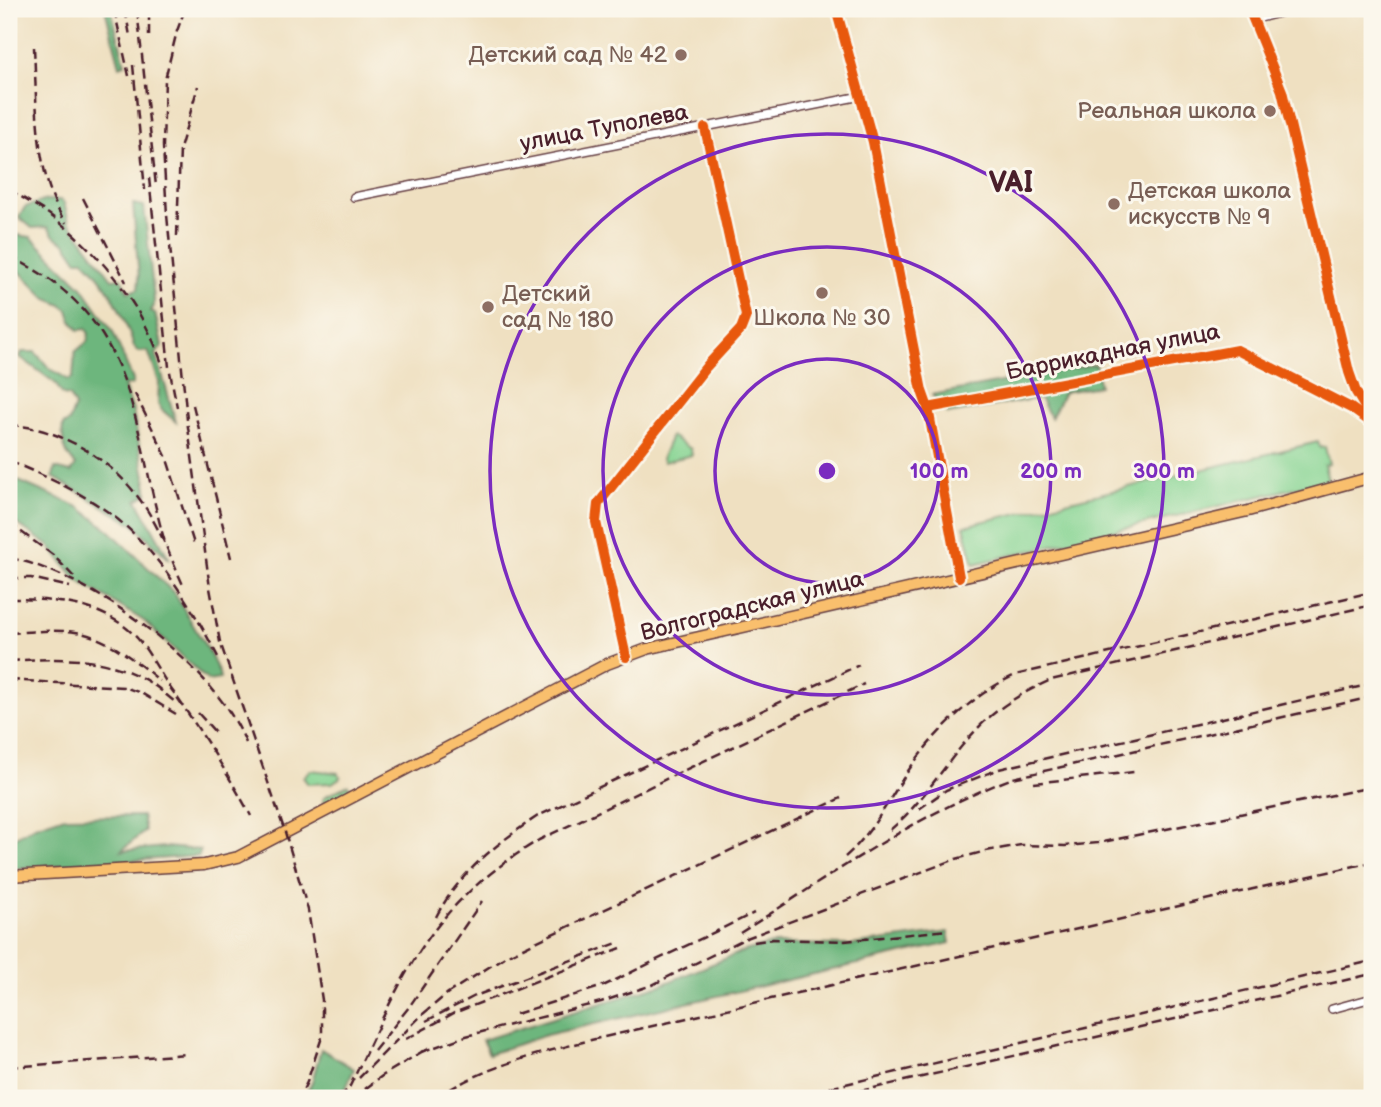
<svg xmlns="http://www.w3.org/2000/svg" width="1381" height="1107" font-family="'Balsamiq Sans',sans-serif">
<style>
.green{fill:#87d493;stroke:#687a5f;stroke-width:2}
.forest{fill:#6db67d;stroke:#5c6a54;stroke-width:2}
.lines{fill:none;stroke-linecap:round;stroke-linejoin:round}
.minor-casing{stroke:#633c42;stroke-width:10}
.major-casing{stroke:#633c42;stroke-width:13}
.minor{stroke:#fff;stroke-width:7}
.major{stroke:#f9bf6d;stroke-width:10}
.rail{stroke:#4a1f2b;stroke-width:2.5;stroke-dasharray:10 5;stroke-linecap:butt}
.cycleway-casing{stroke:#fbf7ec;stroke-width:15}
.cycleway{stroke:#e8590c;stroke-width:10}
.ring{fill:none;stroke:#7b2cbf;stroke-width:3.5}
.education-dot{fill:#8d6e63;stroke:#fbf7ec;stroke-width:2.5}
.labels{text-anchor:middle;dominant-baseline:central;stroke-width:6;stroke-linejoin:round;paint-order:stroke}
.education-label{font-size:23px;fill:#785e54;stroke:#fbf7ec;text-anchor:end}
.street-label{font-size:23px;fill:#4a1f2b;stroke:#fbf7ec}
.district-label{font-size:30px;font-weight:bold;fill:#4a1f2b;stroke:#fbf7ec}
.centre{fill:#7b2cbf;stroke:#fbf7ec;stroke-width:3.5}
.ring-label{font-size:21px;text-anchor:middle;font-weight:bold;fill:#7b2cbf;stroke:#fbf7ec;stroke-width:6;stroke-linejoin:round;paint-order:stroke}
</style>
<rect width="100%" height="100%" fill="#fbf7ec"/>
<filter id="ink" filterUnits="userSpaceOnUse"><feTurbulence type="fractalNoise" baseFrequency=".0143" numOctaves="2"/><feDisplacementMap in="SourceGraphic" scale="14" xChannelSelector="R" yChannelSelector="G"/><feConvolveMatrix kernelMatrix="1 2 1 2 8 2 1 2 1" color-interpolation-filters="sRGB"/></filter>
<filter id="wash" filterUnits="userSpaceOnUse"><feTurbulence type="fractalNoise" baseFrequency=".00686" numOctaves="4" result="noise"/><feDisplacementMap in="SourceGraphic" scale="28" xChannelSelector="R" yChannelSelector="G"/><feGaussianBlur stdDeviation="1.57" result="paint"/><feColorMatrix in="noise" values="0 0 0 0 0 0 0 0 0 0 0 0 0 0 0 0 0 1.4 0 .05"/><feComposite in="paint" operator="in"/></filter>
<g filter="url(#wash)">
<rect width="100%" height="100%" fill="#efe0c1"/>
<g class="green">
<path d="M671,436L691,449L692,455L663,462L662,457Z"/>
<path d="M1318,442L1320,448L1325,447L1329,464L1324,465L1328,480L974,564L964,526Z"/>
<path d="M310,770L338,773L341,777L332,783L308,784L303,777Z"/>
<path d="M348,785L351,790L349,792L328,803L323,802L324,797Z"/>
</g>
<g class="forest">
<path d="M105,9H111L125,64L120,66Z"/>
<path d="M46,200H60L64,203L69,222L112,279L121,278L128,292L138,289L139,279L133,204L144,206L154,299V306L151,311L155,313L162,346L156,354L176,422L161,409L158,403L159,382L148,351L138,352L134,347C124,314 108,283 84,260H77L66,244L54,236L48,227L32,228L19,217L25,207Z"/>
<path d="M9,234L31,237L82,287L113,332L133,380V384L124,386L133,411L147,488V494L137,500L170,560L133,524L53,477L55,468L71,472L76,465C65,455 61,440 63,425L69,422L75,406L69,396L63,395L55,383L20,357L22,352H35L49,368L69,380L73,377L75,352L87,342L89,334L86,329L79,330L72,322L68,310L62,305L47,299L15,267L9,269Z"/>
<path d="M1096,364L1099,386L1064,392L1051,418L1040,398L948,414L932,395Z"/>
<path d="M9,477L79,507L109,530L175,594L210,654L219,673L220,679L208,681L144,621L77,580L49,546L9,518Z"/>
<path d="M142,816L145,831L121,851L165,847L200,850L199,856L9,869V841L35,826L62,817Z"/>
<path d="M948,932L950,943L546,1035L489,1054L482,1040L661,985L744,951L772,944L850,945Z"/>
<path d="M321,1049L354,1069L346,1088L335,1098H304L312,1082Z"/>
</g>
</g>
<g filter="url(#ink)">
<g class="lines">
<g class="minor-casing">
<g id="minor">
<path d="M836,9L873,142L922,391L928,408L959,577"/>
<path d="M1249,9L1282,91L1349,372L1356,392L1372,419"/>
<path d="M1252,20L1295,9"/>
<path d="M354,197L861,96"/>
<path d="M928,408L1237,350L1351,408L1372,423"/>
<path d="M626,657L596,522L598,504L706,367L741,329L746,316L705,128"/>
<path d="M1332,1009L1372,998"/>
</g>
</g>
<g class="major-casing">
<path id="major" d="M9,876L204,865L238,857L607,664L647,649L1248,511L1372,477"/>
</g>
<use href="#minor" class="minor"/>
<use href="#major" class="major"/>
<g class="rail">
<path d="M114,9L129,76"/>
<path d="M125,9L130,36"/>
<path d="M137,9L156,186"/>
<path d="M185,9L177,31L165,79L163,146L167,215L187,420L210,588L220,642L285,832L308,910L322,1000V1037L307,1082L299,1098"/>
<path d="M149,36V9"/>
<path d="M34,47C37,103 34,176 66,223"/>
<path d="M133,65L145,190"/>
<path d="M149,178L169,367L177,407"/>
<path d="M9,189C22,198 37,206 50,215C100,252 144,307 163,367"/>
<path d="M83,198L126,282"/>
<path d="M177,236L180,149L198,86"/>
<path d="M9,256C141,319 130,424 166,546"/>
<path d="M135,394L166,456L195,547"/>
<path d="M193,405L231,558"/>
<path d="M9,425C58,427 109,458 138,497C158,523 170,556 183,585"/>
<path d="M9,461C52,479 100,500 134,534C170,571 196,614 219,659"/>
<path d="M9,523L53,555L74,577"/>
<path d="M9,558C88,572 216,666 246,743"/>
<path d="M9,578H31L70,587"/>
<path d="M9,599C54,599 106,603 138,639C152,656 161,676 174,693C202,733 228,774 251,816"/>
<path d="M9,633C30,632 53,629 75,632C106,636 137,662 160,681"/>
<path d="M9,661C57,658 105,655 149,682C158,687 166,695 175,702"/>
<path d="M9,680L124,687L141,693L176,714"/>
<path d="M198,713L216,733"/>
<path d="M1034,783L1134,772"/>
<path d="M919,809L946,790L999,769L1372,684"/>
<path d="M890,830C925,801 947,759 979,727C999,706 1024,692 1051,680L1372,605"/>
<path d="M845,857C870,835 885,807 902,780C930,737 968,697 1015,675L1372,592"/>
<path d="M436,917C459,873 497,843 538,816L859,665"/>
<path d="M740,933C829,877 914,815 1013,778L1372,697"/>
<path d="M754,942L773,939L845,941L947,930"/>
<path d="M516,1014L603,986L754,913"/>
<path d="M426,1021L475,996L620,942"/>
<path d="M406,1039L454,1013L621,948"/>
<path d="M374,1051L409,1007L482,901"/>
<path d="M421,1052L466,1036L601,1002L652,985L744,939L956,859L986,851L1021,845L1065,846L1098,843L1372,787"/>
<path d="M9,1067L188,1054"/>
<path d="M359,1078L423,1014L448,993L508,955L841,798"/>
<path d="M339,1098L349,1088C379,1027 405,961 451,910C477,882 506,860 539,840L864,684"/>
<path d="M353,1098L382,1076L428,1048"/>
<path d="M436,1098C482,1067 537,1054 591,1040L1372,862"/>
<path d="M786,1098L1372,961"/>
<path d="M830,1098L1372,974"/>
<path d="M1156,1098L1175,1093"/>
</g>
<g class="cycleway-casing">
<g id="cycleway">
<path d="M836,9L873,142L922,391L928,408L959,577"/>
<path d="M1249,9L1282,91L1349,372L1356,392L1372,419"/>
<path d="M928,408L1237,350L1351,408L1372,423"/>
<path d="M626,657L596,522L598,504L706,367L741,329L746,316L705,128"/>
</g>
</g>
<use href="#cycleway" class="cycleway"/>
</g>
</g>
<g class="ring">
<circle cx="827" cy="471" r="112"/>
<circle cx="827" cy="471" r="224"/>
<circle cx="827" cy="471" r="337"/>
</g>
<g class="education-dot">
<circle cx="681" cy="55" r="7"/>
<circle cx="1270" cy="111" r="7"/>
<circle cx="1114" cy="204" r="7"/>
<circle cx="822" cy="293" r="7"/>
<circle cx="488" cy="307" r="7"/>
</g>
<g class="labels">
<g class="education-label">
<text x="667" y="55">Детский сад № 42</text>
<text x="1256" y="111">Реальная школа</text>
<text x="1128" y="191" text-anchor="start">Детская школа<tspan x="1128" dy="26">искусств № 9</tspan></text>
<text x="502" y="294" text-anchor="start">Детский<tspan x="502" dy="26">сад № 180</tspan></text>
<text x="822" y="318" text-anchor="middle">Школа № 30</text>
</g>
<g class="street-label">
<text transform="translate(604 128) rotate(-11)">улица Туполева</text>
<text transform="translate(1113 352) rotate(-11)">Баррикадная улица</text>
<text transform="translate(752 606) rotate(-14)">Волгоградская улица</text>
</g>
<g class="district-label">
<text x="1011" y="183">VAI</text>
</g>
</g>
<circle cx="827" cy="471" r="10" class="centre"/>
<g class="ring-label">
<text x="939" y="478">100 m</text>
<text x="1051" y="478">200 m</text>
<text x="1164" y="478">300 m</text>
</g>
<rect width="1381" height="1107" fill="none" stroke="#fbf7ec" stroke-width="35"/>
</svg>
